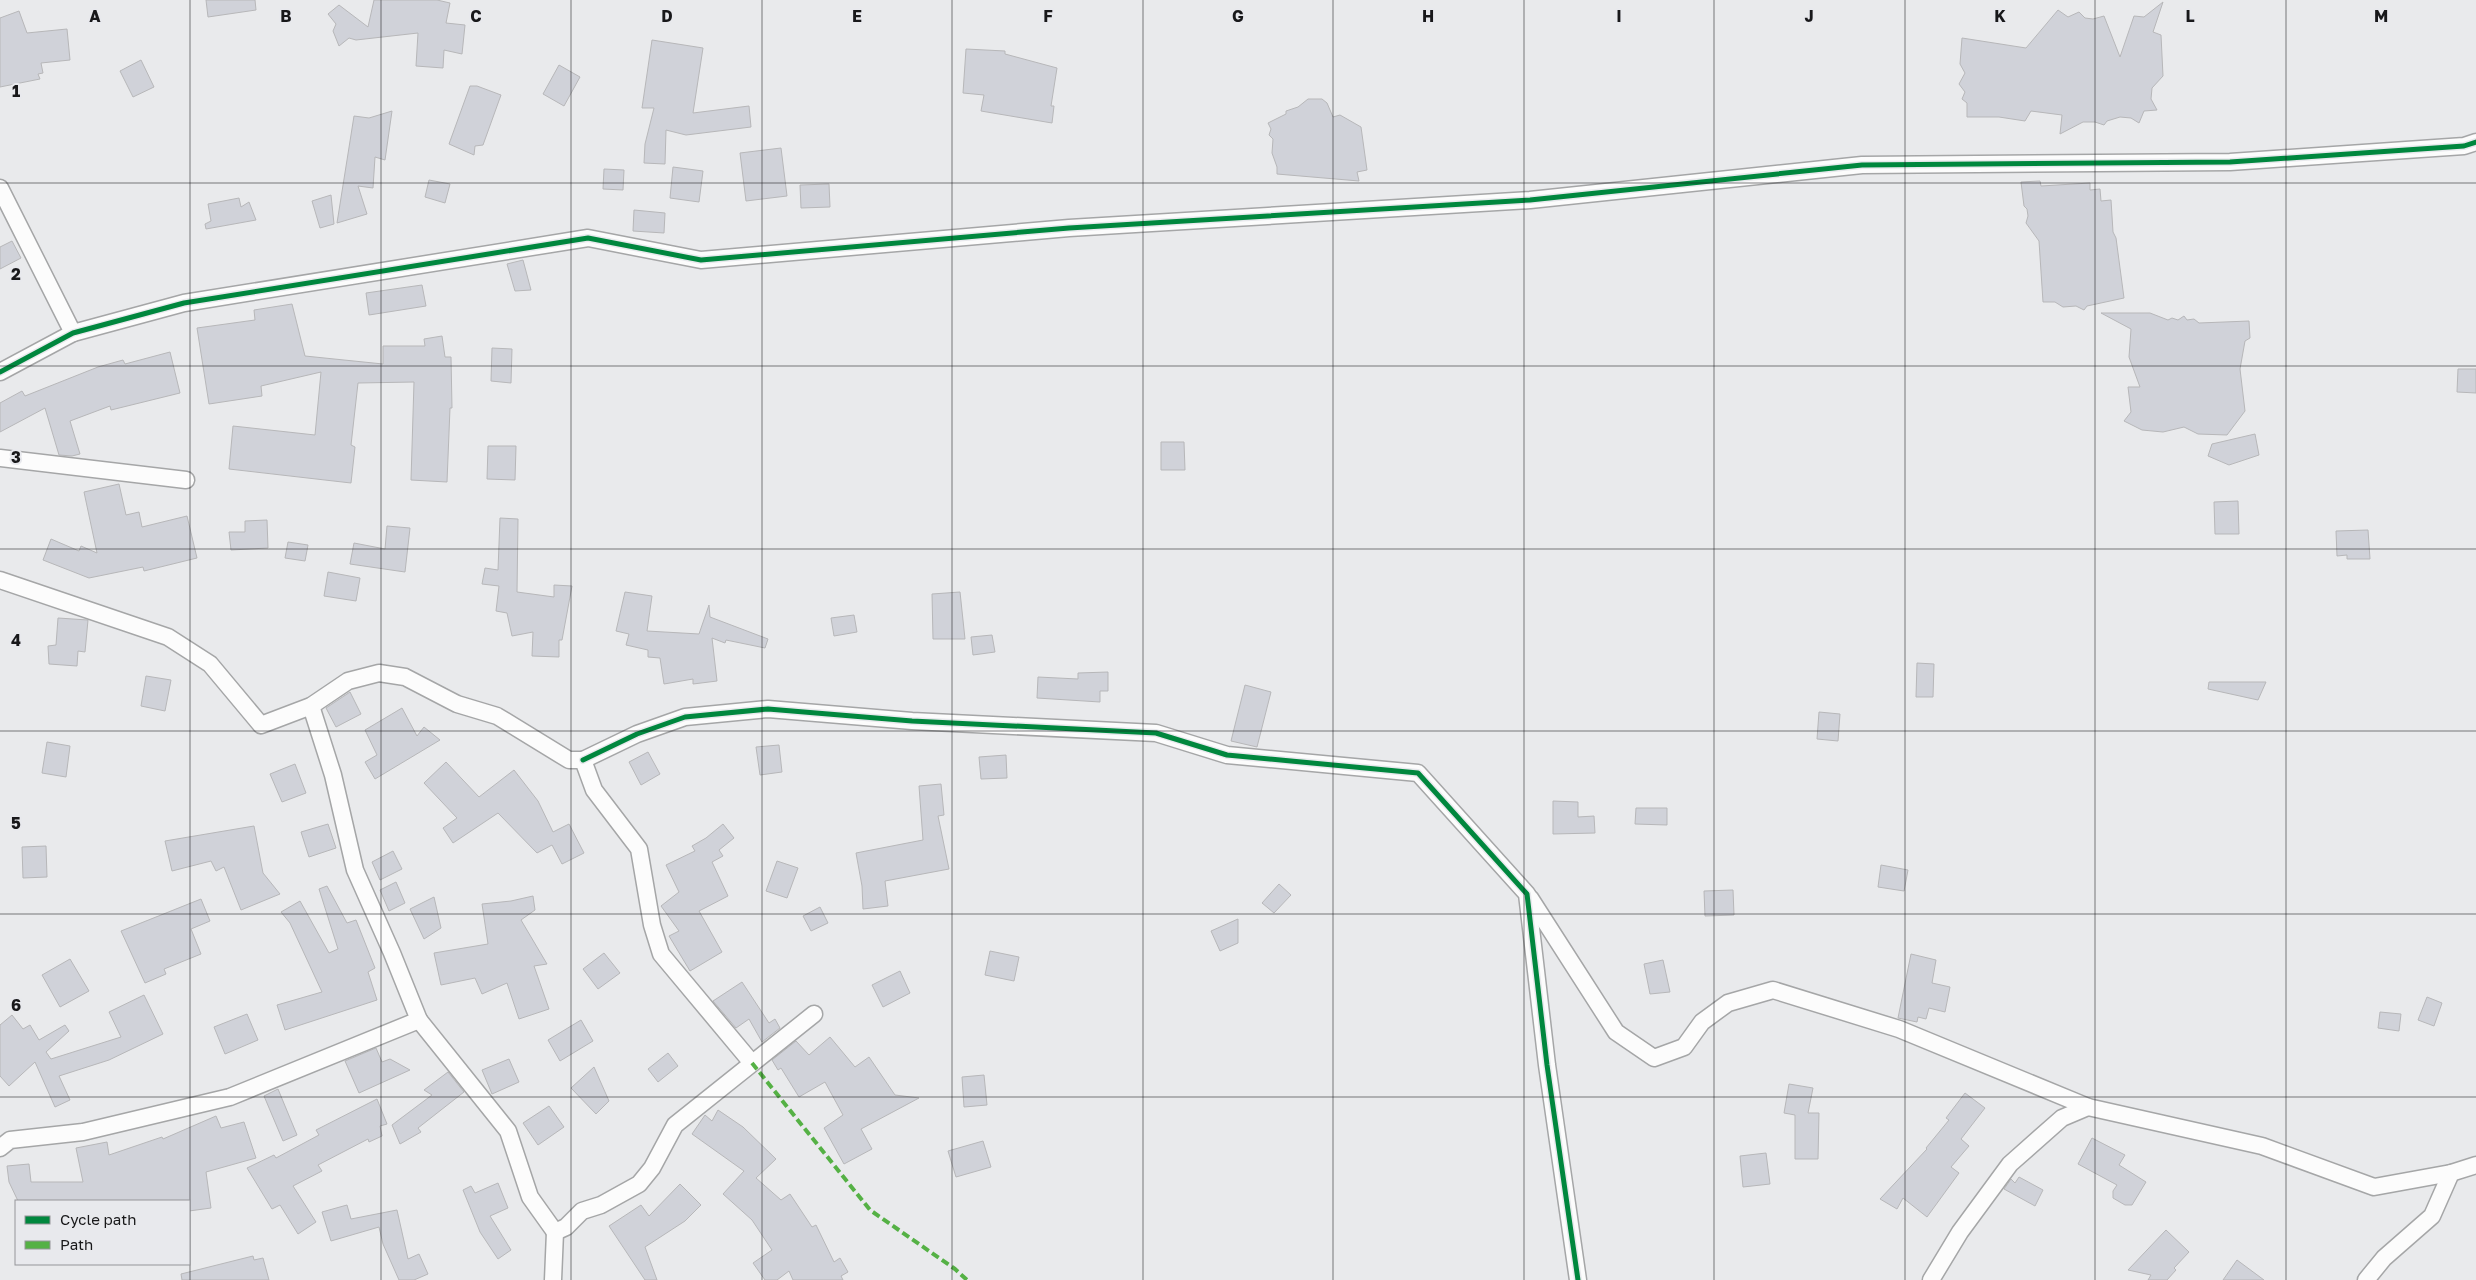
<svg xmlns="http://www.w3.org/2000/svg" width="2476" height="1280" font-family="'Golos Text',sans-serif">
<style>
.building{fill:#d0d2d9;stroke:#b7b7b9}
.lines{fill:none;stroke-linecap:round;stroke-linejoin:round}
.minor-casing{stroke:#a5a6a7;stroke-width:19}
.minor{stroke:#fcfcfc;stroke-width:16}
.quiet{stroke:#55b145;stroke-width:4;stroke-dasharray:8 4;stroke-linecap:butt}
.cycleway-casing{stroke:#e8e9ed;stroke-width:8}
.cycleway{stroke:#00873e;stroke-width:5}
.grid{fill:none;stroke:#18181a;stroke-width:1;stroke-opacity:0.55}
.grid-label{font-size:16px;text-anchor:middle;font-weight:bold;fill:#18181a;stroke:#e8e9ed;stroke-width:4;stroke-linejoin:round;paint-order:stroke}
</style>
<rect width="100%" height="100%" fill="#e9eaec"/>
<g class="building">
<path d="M206,0H255L256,10L208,17Z"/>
<path d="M374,0H437L450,3L446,23L465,25L462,54L444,50L443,68L416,66L418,33L356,40L349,38L339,46L333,31L336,24L328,14L339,5L368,27Z"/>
<path d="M2163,2L2153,32L2161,35L2163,76L2152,88L2151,99L2157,110L2144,111L2139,123L2131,118L2120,117L2107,121L2104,125L2095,122H2083L2060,134L2062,115L2031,111L2025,121L1999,117H1967V103L1962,99L1965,92L1959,84L1965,73L1960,64L1962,38L2026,48L2058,10L2068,17L2079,12L2085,18L2093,19L2104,16L2120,57L2134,16L2144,17Z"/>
<path d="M19,11L27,33L67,29L70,60L41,63L43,73L38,74L40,79L0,87V18Z"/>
<path d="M652,40L703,48L693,113L749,106L751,127L686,135L666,130L665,164L644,163L645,144L654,108H642Z"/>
<path d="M966,49L1005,51V54L1057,68L1051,106H1054L1052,123L981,111L984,95L963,93Z"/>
<path d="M141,60L154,87L133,97L120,71Z"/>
<path d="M559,65L580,77L564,106L543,94Z"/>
<path d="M470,86H477L501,95L483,145L475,146L474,155L449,144Z"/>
<path d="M1308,99H1322L1327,103L1333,117L1340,115L1361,127L1367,170L1357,172L1359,181L1277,174V167L1272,153L1273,139L1269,135L1271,129L1268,123L1286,114V111L1298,107Z"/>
<path d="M392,111L385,160L375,157L373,188L358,186L367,214L337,223L354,116L369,118Z"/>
<path d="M781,148L787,196L746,201L740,153Z"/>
<path d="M673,167L703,171L699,202L670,198Z"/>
<path d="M604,169L624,170L623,190L603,189Z"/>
<path d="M429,180L450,184L445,203L425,197Z"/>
<path d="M2040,181L2041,186L2090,183V190L2100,189L2101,201L2111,200L2113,232L2116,238L2124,298L2087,306L2084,310L2076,306L2063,307L2055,302H2043L2039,241L2026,223L2028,216L2027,209L2024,206L2021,182Z"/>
<path d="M829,184L830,207L801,208L800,185Z"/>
<path d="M331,195L334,224L320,228L312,201Z"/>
<path d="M239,198L241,207L249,202L256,220L206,229L205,224L211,221L208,204Z"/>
<path d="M634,210L665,213L664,233L633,231Z"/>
<path d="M12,241L21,258L0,269V247Z"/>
<path d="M523,260L531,290L515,291L507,264Z"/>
<path d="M422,285L426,306L369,315L366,293Z"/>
<path d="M292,304L305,356L383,364V346H425L424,339L442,336L445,357H451L452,408H450L447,482L411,480L414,382L358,383L351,445L355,447L351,483L229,469L233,426L315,435L321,372L261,386L262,396L209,404L197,328L255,320L254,310Z"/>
<path d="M2101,313H2150L2168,320L2172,318L2178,320L2184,316L2187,320L2194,319L2199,323L2249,321L2250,338L2245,341L2240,369L2245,411L2227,435L2198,434L2184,427L2163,432L2142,430L2124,421L2131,412L2128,387H2140L2129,357L2131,329Z"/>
<path d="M492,348L512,349L511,383L491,381Z"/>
<path d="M170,352L180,393L111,410L110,406L70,421L80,454L72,456L59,455L45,408L0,432V403L22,391L25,396L98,367L123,360L125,364Z"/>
<path d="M2458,369H2476V393L2457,392Z"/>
<path d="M2255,434L2259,455L2229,465L2208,456L2212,444Z"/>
<path d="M1161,442H1184L1185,470H1161Z"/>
<path d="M488,446H516L515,480L487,479Z"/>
<path d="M119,484L126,515L139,512L142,527L187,516L197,558L144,571L143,567L89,578L43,560L51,539L79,551L81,546L97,553L84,492Z"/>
<path d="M2238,501L2239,534H2215L2214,502Z"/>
<path d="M500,518L518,519L517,592L554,597V585L572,586L562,640H559V657L532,656L533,632L512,636L507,613L496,611L499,586L482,584L485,568L498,570Z"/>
<path d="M267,520L268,548L231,550L229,532H245V521Z"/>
<path d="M387,526L410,528L405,572L350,564L354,543L385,549Z"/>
<path d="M2368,530L2370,559H2347V555L2337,556L2336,531Z"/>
<path d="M288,542L308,545L305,561L285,558Z"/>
<path d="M328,572L360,578L356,601L324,596Z"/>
<path d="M625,592L652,596L647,631L699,634L709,605L710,617L768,639L765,648L726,640L725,643L712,638L717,681L693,684V679L664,684L660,658L648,657V650L626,645L629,634L616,631Z"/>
<path d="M960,592L965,639H933L932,594Z"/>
<path d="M854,615L857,632L834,636L831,618Z"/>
<path d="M58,618L88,620L85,652L78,651L77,666L49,664L48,646L56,645Z"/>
<path d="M992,635L995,652L973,655L971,637Z"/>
<path d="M1917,663L1934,664L1933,697H1916Z"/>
<path d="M1108,672V691H1100V702L1037,698L1038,677L1078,679V673Z"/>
<path d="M146,676L171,680L165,711L141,706Z"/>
<path d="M2209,682H2266L2258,700L2208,689Z"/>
<path d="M1245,685L1271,692L1257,747L1231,741Z"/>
<path d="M350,692L361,714L336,727L326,708Z"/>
<path d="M402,708L417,736L424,727L440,740L375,779L365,762L377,755L365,730Z"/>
<path d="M1819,712L1840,714L1838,741L1817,739Z"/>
<path d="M47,742L70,746L66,777L42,773Z"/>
<path d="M779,745L782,772L760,775L756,747Z"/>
<path d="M648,752L660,774L641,785L629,762Z"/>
<path d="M1006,755L1007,778L981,779L979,757Z"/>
<path d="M446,762L479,797L514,770L538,801L553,832L569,824L584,853L562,864L552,845L537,853L498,813L453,843L443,828L457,818L424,783Z"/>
<path d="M295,764L306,793L282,802L270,774Z"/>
<path d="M941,784L944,815L938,816L949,869L885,881L888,906L863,909L862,886L856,853L923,840L919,786Z"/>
<path d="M1553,801L1578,802V817L1594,816L1595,833L1553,834Z"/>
<path d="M1636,808H1667V825L1635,824Z"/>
<path d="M328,824L336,848L309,857L301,832Z"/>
<path d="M723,824L734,838L719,850L723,856L712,862L728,896L699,911L722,952L690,971L669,936L679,931L661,906L679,892L666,865L695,851L692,846L706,838Z"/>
<path d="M254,826L263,873L280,894L241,910L224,867L216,871L211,861L172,871L165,841Z"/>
<path d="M46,846L47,877L23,878L22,847Z"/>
<path d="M393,851L402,869L380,880L372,862Z"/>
<path d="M777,861L798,868L787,898L766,891Z"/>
<path d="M1881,865L1908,870L1904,891L1878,887Z"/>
<path d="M396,882L405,903L389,911L380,890Z"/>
<path d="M1279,884L1291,895L1274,913L1262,903Z"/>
<path d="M327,886L347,923L356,920L375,968L368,972L377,1000L285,1030L277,1005L322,992L290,923L281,912L300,901L329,953L338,949L319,889Z"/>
<path d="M1733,890L1734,915L1705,916L1704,891Z"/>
<path d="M533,896L535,910L521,920L547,964L534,966L549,1009L519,1019L507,983L482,994L475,978L441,985L434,953L488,944L482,904L511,901Z"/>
<path d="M434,897L441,928L424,939L410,909Z"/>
<path d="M201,899L210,921L191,929L201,954L164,969L166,974L145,983L121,931Z"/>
<path d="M820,907L828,923L811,931L803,916Z"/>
<path d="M1238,919V943L1220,951L1211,931Z"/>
<path d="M990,951L1019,957L1014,981L985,975Z"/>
<path d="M604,953L620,973L598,989L583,969Z"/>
<path d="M1911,954L1936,960L1932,983L1950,987L1945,1012L1929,1008L1926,1019L1918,1017L1917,1022L1898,1018Z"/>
<path d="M70,959L89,991L60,1007L42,975Z"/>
<path d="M1663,960L1670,992L1650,994L1644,964Z"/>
<path d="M900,971L910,993L883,1007L872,985Z"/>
<path d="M742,982L769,1023L775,1019L780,1028L762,1042L749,1019L736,1028L713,1001Z"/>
<path d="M144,995L163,1034L109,1060L59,1076L70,1100L55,1107L35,1062L9,1086L0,1076V1025L12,1015L23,1029L30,1025L39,1040L65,1025L69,1031L46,1052L51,1059L121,1037L109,1012Z"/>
<path d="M2427,997L2442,1003L2434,1026L2418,1020Z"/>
<path d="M2380,1012L2401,1014L2399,1031L2378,1028Z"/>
<path d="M247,1014L258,1040L225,1054L214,1027Z"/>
<path d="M581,1020L593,1041L560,1061L548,1040Z"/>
<path d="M830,1037L855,1067L869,1057L895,1095L919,1098L861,1129L872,1149L844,1164L824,1128L843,1115L825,1082L799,1097L781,1068L778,1070L772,1060L796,1041L809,1055Z"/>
<path d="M376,1048L382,1062L390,1059L410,1070L359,1093L345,1061Z"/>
<path d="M668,1053L678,1066L658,1082L648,1069Z"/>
<path d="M509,1059L519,1082L492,1094L482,1070Z"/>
<path d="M594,1067L609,1101L596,1114L571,1088Z"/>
<path d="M448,1072L464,1092L418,1128L421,1132L400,1144L392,1125L432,1095L424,1090Z"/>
<path d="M984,1075L987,1105L964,1107L962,1077Z"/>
<path d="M1789,1084L1813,1088L1808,1113H1819L1818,1159H1795V1115L1784,1113Z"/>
<path d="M278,1089L297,1135L283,1141L264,1096Z"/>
<path d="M1965,1093L1985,1108L1961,1139L1969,1146L1951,1167L1959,1173L1927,1217L1903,1198L1897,1209L1880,1199L1927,1149L1926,1148L1949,1120L1946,1118Z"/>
<path d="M377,1099L387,1124L380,1126L382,1136L369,1142L368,1139L318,1165L322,1171L293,1186L316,1222L298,1234L280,1205L272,1209L247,1168L274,1155L276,1158L319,1135L316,1130Z"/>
<path d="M549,1106L564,1127L538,1145L523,1123Z"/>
<path d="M718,1110L743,1127L776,1159L756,1178L781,1200L790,1194L812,1227L816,1225L834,1262L840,1258L848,1272L841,1276L843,1280H793L789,1271L777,1280H765L753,1263L772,1250L752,1220L723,1194L744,1171L692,1134L705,1115L712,1121Z"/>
<path d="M216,1116L221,1128L244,1122L256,1158L206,1172L211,1208L189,1211V1201H18L9,1182L7,1166L29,1164L31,1182H83L76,1148L107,1142L109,1155L162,1137L163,1139Z"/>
<path d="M2092,1138L2125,1155L2119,1165L2146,1182L2132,1205H2125L2113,1198V1191L2117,1185L2078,1164Z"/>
<path d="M983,1141L991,1167L956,1177L948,1151Z"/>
<path d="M1766,1153L1770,1184L1743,1187L1740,1156Z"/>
<path d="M2019,1177L2043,1190L2035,1206L2004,1189L2011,1179L2015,1183Z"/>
<path d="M498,1183L508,1208L490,1216L511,1250L498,1259L480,1232L463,1190L471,1186L475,1193Z"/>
<path d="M680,1184L701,1205L685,1221L645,1247L657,1280H645L609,1226L641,1205L649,1216Z"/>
<path d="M347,1205L351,1219L397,1210L408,1259L419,1254L428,1274L414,1280H399L383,1244L379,1227L331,1241L322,1212Z"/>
<path d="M2166,1230L2189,1252L2174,1268L2176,1270L2167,1280H2148L2151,1275L2128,1270Z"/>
<path d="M253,1256L254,1260L263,1258L269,1280H182L181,1274Z"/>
<path d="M2237,1260L2264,1280H2223Z"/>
</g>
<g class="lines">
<g class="minor-casing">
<g id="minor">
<path d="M0,188L73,333"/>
<path d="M0,372L73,333L184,303L588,238L701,260L1069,228L1530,200L1862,165L2230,162L2464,146L2476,142"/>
<path d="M0,458L186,480"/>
<path d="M0,580L168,637L210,664L261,725L311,706L348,681L379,673L405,677L457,704L497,716L569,760H583L594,790L639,849L652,925L661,954L752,1063"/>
<path d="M583,760L637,734L685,717L768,709L912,721L1156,733L1227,755L1418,773L1527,894L1547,1065L1578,1280"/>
<path d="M1530,898L1616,1032L1654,1058L1684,1047L1702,1022L1728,1003L1773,990L1899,1029L2088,1107"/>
<path d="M419,1020L508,1131L530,1197L555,1232L566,1227L582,1211L601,1205L639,1184L652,1168L675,1125L814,1014"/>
<path d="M0,1148L10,1140L83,1132L230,1097L419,1020L392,953L355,870L333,775L311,706"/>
<path d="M553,1280L555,1232"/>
<path d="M1931,1280L1960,1232L2010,1164L2062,1118L2088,1107L2262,1146L2374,1187L2451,1173"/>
<path d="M2366,1280L2384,1258L2432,1216L2451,1173L2476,1165"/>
</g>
</g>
<use href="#minor" class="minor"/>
<path class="quiet" d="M752,1063L870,1210L955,1269L967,1280"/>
<g class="cycleway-casing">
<g id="cycleway">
<path d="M0,372L73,333L184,303L588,238L701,260L1069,228L1530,200L1862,165L2230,162L2464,146L2476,142"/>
<path d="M583,760L637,734L685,717L768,709L912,721L1156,733L1227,755L1418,773L1527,894L1547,1065L1578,1280"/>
</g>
</g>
<use href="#cycleway" class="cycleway"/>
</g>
<path class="grid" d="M190,0V1280M381,0V1280M571,0V1280M762,0V1280M952,0V1280M1143,0V1280M1333,0V1280M1524,0V1280M1714,0V1280M1905,0V1280M2095,0V1280M2286,0V1280M0,183H2476M0,366H2476M0,549H2476M0,731H2476M0,914H2476M0,1097H2476"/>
<g class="grid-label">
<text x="95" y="22">A</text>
<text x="286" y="22">B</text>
<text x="476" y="22">C</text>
<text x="667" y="22">D</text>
<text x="857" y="22">E</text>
<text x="1048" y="22">F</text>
<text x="1238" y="22">G</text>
<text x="1428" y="22">H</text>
<text x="1619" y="22">I</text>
<text x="1809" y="22">J</text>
<text x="2000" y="22">K</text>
<text x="2190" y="22">L</text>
<text x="2381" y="22">M</text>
<text x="16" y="97">1</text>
<text x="16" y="280">2</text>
<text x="16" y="463">3</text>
<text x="16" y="646">4</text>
<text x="16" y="829">5</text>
<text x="16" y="1011">6</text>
</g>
<rect x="15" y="1200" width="175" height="65" fill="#e8e9ed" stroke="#959599"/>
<rect x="25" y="1216" width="25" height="8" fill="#00873e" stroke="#959599"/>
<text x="60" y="1225" font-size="15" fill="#18181a">Cycle path</text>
<rect x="25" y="1241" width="25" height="8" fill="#55b145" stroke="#959599"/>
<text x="60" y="1250" font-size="15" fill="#18181a">Path</text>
</svg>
